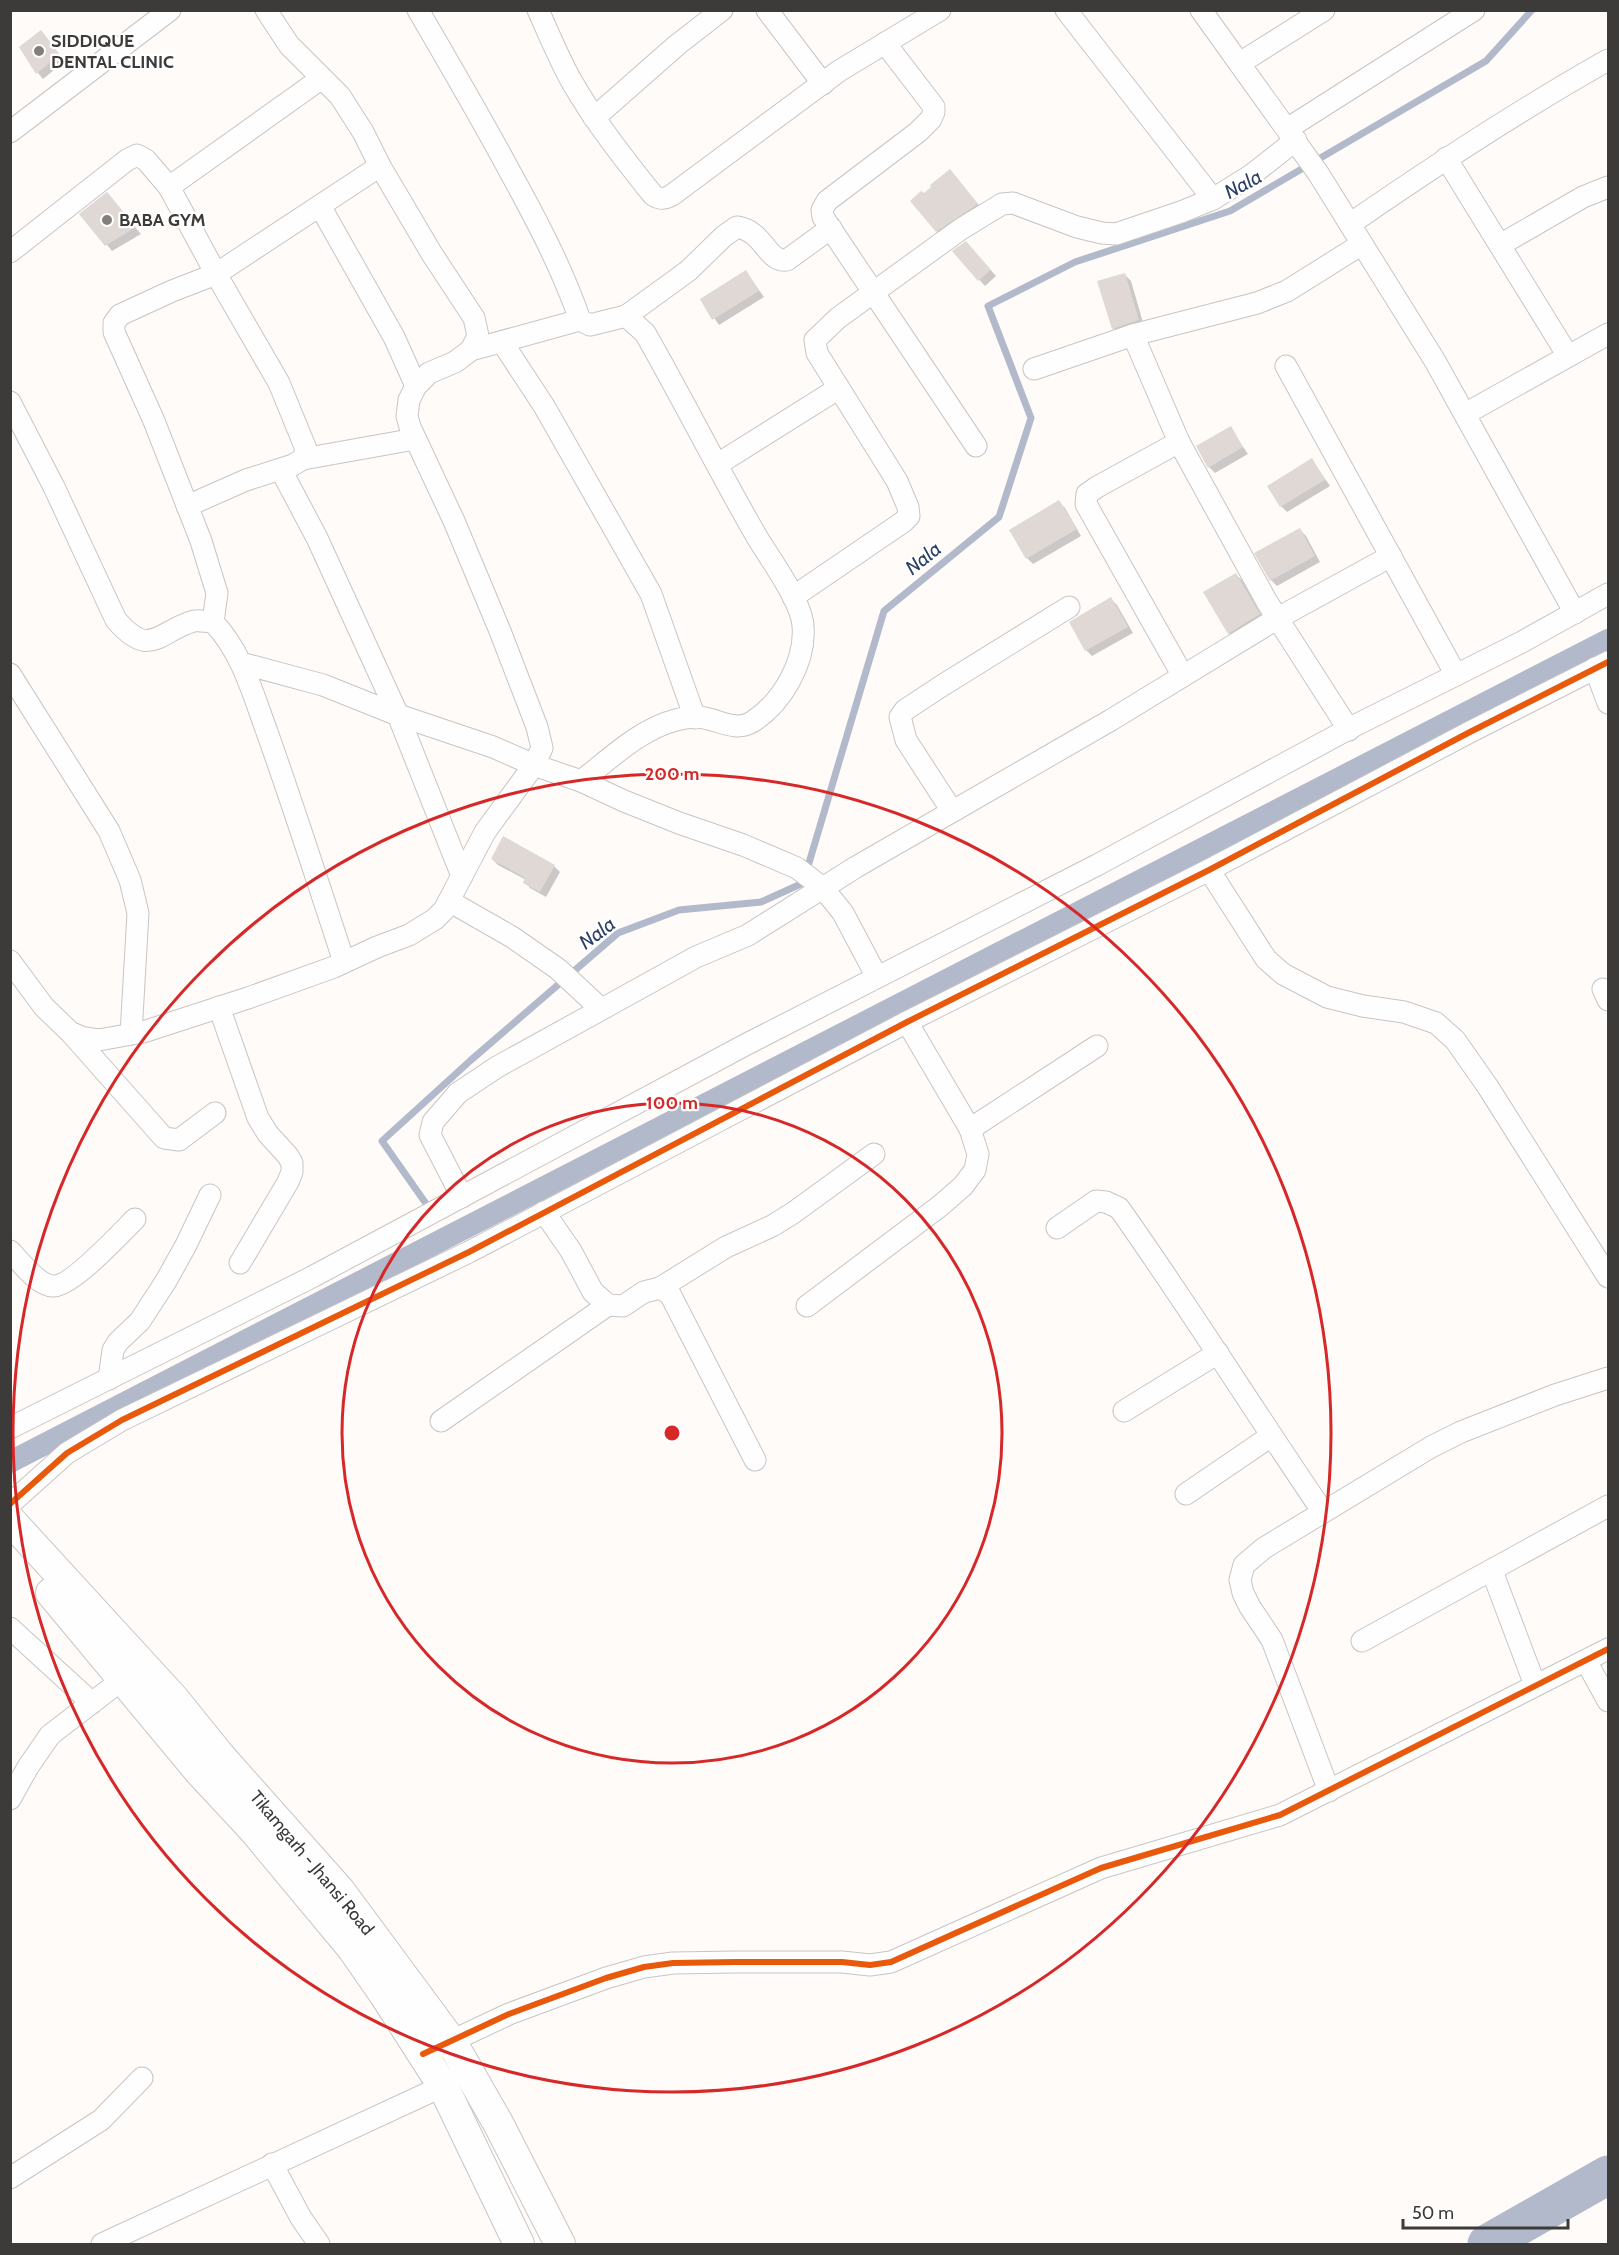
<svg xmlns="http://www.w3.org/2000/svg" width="1619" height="2255" font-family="Cabin,sans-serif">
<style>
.shadow{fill:#0003}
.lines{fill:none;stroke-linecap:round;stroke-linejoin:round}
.stream{stroke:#b1b9cb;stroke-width:7}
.canal{stroke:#b1b9cb;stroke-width:22}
.river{stroke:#b1b9cb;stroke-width:39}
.building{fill:#dfd8d4}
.street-casing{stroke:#c8c5c3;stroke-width:23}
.secondary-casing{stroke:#c8c5c3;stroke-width:32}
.street{stroke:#fffefe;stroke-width:21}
.secondary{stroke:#fffefe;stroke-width:30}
.cycleway-casing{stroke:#fff;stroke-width:10}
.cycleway{stroke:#e8590c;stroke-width:6}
.ring{fill:none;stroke:#d62828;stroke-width:3}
.poi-dot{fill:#817e7c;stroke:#fff;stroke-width:2}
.labels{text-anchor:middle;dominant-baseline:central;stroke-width:4.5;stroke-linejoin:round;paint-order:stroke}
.poi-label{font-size:18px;font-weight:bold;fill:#3d3b39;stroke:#fff;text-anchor:start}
.street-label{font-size:18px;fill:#3d3b39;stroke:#fff}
.water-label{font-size:20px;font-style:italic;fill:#2d4067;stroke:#fff}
.centre{fill:#d62828;stroke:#fff;stroke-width:3}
.ring-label{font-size:18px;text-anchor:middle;font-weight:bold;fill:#d62828;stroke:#fff;stroke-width:4.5;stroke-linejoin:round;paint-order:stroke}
</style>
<rect width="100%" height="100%" fill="#fefbf9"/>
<g class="shadow">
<path d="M46,38L64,62L43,79L38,73Z"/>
<path d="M950,171L983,210L943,237L937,231Z"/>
<path d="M112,200L141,234L112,251L82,214Z"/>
<path d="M972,249L996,276L985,286L954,252Z"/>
<path d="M746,272L764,297L719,325L702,300Z"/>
<path d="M1125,275L1131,281L1144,326L1119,334L1113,328Z"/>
<path d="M1230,428L1248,454L1215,473L1209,467Z"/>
<path d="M1312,460L1330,486L1287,512L1281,506Z"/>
<path d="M1059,502L1065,508L1081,536L1033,564L1027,558L1011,531Z"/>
<path d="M1300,530L1306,536L1320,562L1277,586L1271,580Z"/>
<path d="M1236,575L1242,580L1265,621L1235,639L1229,633Z"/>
<path d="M1111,599L1117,605L1133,633L1092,656L1086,650Z"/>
<path d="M492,859L554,866L560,872L546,897L530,888L525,882L526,880L498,865Z"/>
</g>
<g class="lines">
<path class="stream" d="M427,1205L382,1141L471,1060L618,933L679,910L761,902L803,883L884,611L999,517L1031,418L988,306L1075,262L1230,211L1486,61L1532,10"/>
<path class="canal" d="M10,1462L1608,640"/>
<path class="river" d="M1487,2244L1608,2175"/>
</g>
<g class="building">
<path d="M41,30L60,55L36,74L19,47Z"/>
<path d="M950,169L978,204L936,232L910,201L921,191L924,193L931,187L930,185Z"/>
<path d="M107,192L136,227L105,246L79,214Z"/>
<path d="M966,241L991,270L978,281L952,251Z"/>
<path d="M746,270L759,291L712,320L700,299Z"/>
<path d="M1125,273L1139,320L1112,329L1097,281Z"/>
<path d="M1231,426L1243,447L1208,468L1196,446Z"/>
<path d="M1312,458L1325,480L1280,507L1267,486Z"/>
<path d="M1059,500L1077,529L1026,559L1009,530Z"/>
<path d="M1300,528L1315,556L1270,581L1254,553Z"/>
<path d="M1236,573L1260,614L1228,634L1203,592Z"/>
<path d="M1111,597L1128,627L1085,651L1069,622Z"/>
<path d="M503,836L555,865L540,892L523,883L525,878L491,859Z"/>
</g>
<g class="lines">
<g class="street-casing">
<g id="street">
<path d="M266,10L289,45L340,96L363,132L380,166L432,254L474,318L478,336L471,350"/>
<path d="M418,10C449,63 480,116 509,170C536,219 562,268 580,320L590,325L626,316L645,333C684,401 718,470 757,537C770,559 802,602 803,626C806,662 782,703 752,722C736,732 719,720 704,718C696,716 684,718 676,720C640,729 610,759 581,781"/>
<path d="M538,10C549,34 559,59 572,82C595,122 624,159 653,195C660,200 665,199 672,195L839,71L940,10"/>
<path d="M767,10L823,84"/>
<path d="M1066,10L1213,199"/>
<path d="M1201,10L1318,173L1435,361L1575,613"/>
<path d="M885,43L934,107V112L931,119L918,132L827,201L822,210L823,217L976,446"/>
<path d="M1240,63L1324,10"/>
<path d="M594,118L677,45L722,10"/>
<path d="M1287,129L1474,10"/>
<path d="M10,132L170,10"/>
<path d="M1446,158L1568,356"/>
<path d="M169,187L322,78"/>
<path d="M320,206L394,337L416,386"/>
<path d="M1350,224C1434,166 1519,110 1608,60"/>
<path d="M1500,245L1583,197L1608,187"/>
<path d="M10,252L127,160L137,155L146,160L169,187L216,274L279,383L306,449L303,459L293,465L246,480L187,506"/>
<path d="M626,316L688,271L724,236L737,227C764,231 767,263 787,260L831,228"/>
<path d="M1133,335L1179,442L1267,602L1349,730"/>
<path d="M502,342L544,406L651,594L695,718"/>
<path d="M1286,366L1456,675"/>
<path d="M1034,369L1133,335L1257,303L1287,291L1362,244"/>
<path d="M10,402L54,487L116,620C151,660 158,631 194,621C200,620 207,622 213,622C242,652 253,694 267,732C294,808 319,885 344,962"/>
<path d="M1465,414L1608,334"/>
<path d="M1179,442L1097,487L1087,494L1086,504L1183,676"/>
<path d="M303,459L415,439"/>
<path d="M718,464L839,388"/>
<path d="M281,470L317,538L398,715L462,876"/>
<path d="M793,597L903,522L909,516L908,507L897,481L817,353L815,340L838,318L961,229L1002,204L1013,203L1077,227L1102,233L1116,234L1181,212L1213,199L1250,176L1296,140"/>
<path d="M213,622L217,593L201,541L154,421L114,332V323L120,315L172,291L216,274L380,166"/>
<path d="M241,663L323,685L398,715L493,747L534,765L581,781L624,801L679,823L743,845L797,868L823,888L843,913L877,977"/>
<path d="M1595,668L1608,703"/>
<path d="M10,674L109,831L130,880L138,913L131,1034"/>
<path d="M952,811L906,740L900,717L905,710L943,685L1069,607"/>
<path d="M1209,870L1266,959L1283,974L1327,997L1363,1006L1404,1012L1436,1023L1455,1040L1488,1087L1608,1277"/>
<path d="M449,901L512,937L558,969L601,1009"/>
<path d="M10,961L44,1007L70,1032L81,1037L99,1040L143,1032L248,998L334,967L377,947L409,935L435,919L444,910L485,832L534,765L542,748L537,727L500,631L454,521L410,427L407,416L409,400L416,386L429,373L455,362L471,350L580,320"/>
<path d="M1603,989L1608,1000"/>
<path d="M219,1007L258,1118L268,1134L288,1156L292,1163V1172L288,1182L240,1263"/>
<path d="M71,1033L164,1138L179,1140L215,1113"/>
<path d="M970,1129L1097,1046"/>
<path d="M462,1197L430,1135L433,1122L458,1093L497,1067L613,1003L696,957L748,935L856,867L1111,720L1278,618L1391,556"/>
<path d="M544,1212L571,1251L593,1292L608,1305L623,1306L644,1292L660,1288L670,1294L755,1460"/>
<path d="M1057,1228L1096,1201L1106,1202L1119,1208C1190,1308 1254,1411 1323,1512"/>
<path d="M10,1251C21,1262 37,1285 53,1286C71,1287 121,1233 135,1219"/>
<path d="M660,1288L726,1247L772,1226L793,1213L874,1154"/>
<path d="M807,1306L940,1206L963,1186L975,1170L978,1154L970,1129L907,1022"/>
<path d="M109,1379L113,1350L118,1342L140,1321L166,1281L186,1245L210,1195"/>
<path d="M1124,1411L1218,1353"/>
<path d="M441,1421L608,1305"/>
<path d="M10,1428L312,1277L745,1045L1097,865L1356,725L1520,643L1608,594"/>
<path d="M1186,1494L1271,1436"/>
<path d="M10,1504L67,1453L122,1420L469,1252L907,1022L1209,870L1468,733L1608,662"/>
<path d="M1492,1571L1535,1685"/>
<path d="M10,1628L92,1703"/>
<path d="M1362,1641L1608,1506"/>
<path d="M1586,1661L1608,1701"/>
<path d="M1329,1791L1272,1640L1250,1607L1243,1593L1240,1580L1244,1565L1264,1548L1431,1447L1461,1432L1555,1395L1608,1378"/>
<path d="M10,1799L28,1767L50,1735L123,1679"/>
<path d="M439,2047L509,2014L606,1978L644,1967L673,1963L736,1962H842L870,1965L891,1962L1101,1868L1280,1815L1608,1649"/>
<path d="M272,2164L301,2218L319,2244"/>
<path d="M10,2178L101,2120L142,2078"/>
<path d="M102,2244L443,2086"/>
</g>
</g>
<g class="secondary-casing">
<g id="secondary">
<path d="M10,1520L174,1699L220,1756L340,1891L451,2041L498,2123L560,2244"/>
<path d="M51,1593L199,1771L253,1829L352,1948L386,1997L443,2086L519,2244"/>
</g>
</g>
<use href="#street" class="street"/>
<use href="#secondary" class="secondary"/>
<g class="cycleway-casing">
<g id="cycleway">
<path d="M10,1504L67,1453L122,1420L469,1252L907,1022L1209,870L1468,733L1608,662"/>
<path d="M423,2054L509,2014L606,1978L644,1967L673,1963L736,1962H842L870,1965L891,1962L1101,1868L1280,1815L1608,1649"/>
</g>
</g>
<use href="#cycleway" class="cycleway"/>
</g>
<g class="ring">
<circle cx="672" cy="1433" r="330"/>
<circle cx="672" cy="1433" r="659"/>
</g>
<g class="poi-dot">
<circle cx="39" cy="51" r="6"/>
<circle cx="107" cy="220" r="6"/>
</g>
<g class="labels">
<g class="poi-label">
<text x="51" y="41">SIDDIQUE<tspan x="51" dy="21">DENTAL CLINIC</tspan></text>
<text x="119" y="220">BABA GYM</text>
</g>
<g class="street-label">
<text transform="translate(312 1863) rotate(50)">Tikamgarh - Jhansi Road</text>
</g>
<g class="water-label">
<text transform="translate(1243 184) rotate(-29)">Nala</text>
<text transform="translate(923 558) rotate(-39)">Nala</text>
<text transform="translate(597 933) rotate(-37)">Nala</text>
</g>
</g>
<circle cx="672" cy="1433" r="9" class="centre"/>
<g class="ring-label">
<text x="672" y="780">200 m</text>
<text x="672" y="1109">100 m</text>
</g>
<rect width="1619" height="2255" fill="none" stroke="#3d3b39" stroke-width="24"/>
<path d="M1403 2219v9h165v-9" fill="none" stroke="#3d3b39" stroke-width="3"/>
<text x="1412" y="2219" font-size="18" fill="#3d3b39" stroke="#ffffff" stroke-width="4.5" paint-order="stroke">50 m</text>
</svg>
